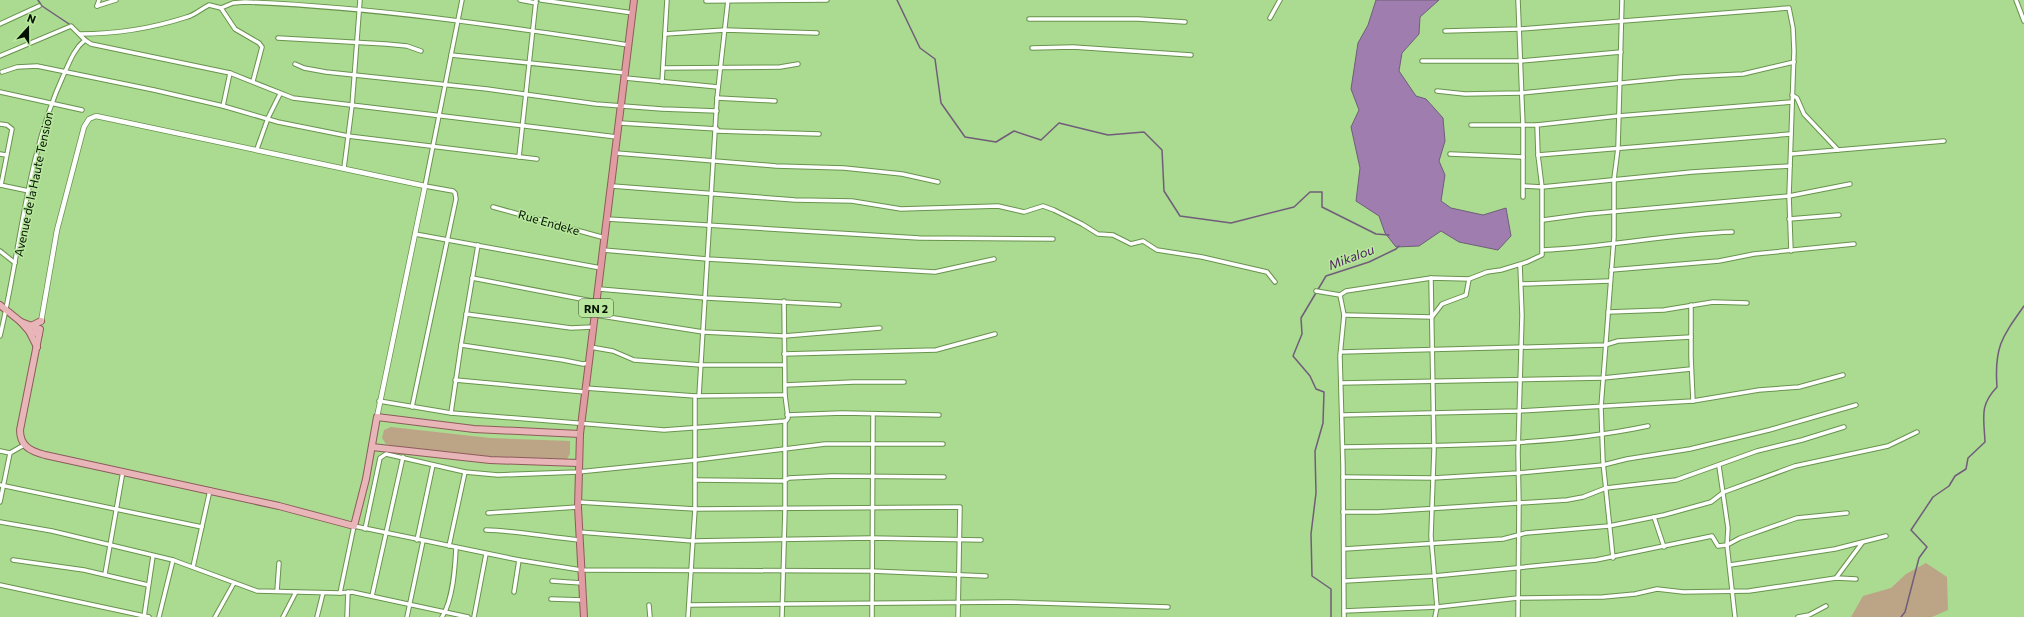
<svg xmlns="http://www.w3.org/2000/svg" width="2024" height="617" font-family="Commissioner,sans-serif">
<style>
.green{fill:#bca587}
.water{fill:#9f7daf;stroke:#705d7a}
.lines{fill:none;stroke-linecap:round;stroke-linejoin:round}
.stream{stroke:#705d7a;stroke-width:1.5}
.minor-casing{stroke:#68934d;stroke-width:5.5}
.tertiary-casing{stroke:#68934d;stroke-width:6}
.primary-casing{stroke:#8d5c5a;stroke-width:8}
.trunk-casing{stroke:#8d5c5a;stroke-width:8}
.minor{stroke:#fff;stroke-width:3.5}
.tertiary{stroke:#fff;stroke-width:4.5}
.primary{stroke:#e8b5b9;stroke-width:6}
.trunk{stroke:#e09ca2;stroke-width:6}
.labels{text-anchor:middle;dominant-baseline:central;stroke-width:3;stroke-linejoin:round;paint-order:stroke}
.shield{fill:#b8e79d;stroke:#39512f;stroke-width:1}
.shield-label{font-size:11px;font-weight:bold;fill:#031100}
.street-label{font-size:12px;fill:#031100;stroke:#b8e79d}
.water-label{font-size:13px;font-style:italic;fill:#4e2260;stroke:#b8e79d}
</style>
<rect width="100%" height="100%" fill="#abda91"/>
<g class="green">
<path d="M391,427L490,438L570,441V454L567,459L492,457L395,446L386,444L382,438L384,430Z"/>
<path d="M1926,563L1947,577L1948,610L1932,617H1851L1863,596L1891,588L1906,574Z"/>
</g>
<path class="water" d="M1376,0H1439L1420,17L1419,34L1402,53L1399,71L1416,96L1426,99L1443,118L1445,141L1439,161L1445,175L1441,201L1451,208L1483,215L1506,208L1511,236L1498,250L1459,242L1441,231L1419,246L1396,247L1385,233L1379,216L1356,201L1360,168L1351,127L1359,110L1351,89L1358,43L1368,25Z"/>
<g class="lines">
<g class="stream">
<path d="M38,0L42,6L69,24"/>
<path d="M897,0L920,48L935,59L941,103L965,137L996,142L1014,131L1041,140L1059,123L1108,135L1144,132L1162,150L1164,191L1180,216L1231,223L1294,207L1310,192H1322V207L1376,234L1389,235"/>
<path d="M1331,617V589L1312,576L1311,534L1316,493L1315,451L1323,423L1324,392L1316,389L1310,376L1293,356L1302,334L1301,318L1326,276L1369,262L1396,249L1399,246"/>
<path d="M1901,617L1905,612L1919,558L1927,547L1911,530L1933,497L1949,486L1955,476L1966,469L1968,458L1985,442C1984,417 1979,406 1997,387C1994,347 2002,337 2024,306"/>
</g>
<g class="minor-casing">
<g id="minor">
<path d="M520,0L536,3"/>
<path d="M541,0L633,13"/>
<path d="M1518,0L1523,126V197"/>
<path d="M2016,0L2024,21"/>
<path d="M706,1L827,0"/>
<path d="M97,6L116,0"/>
<path d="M97,6L99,0"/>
<path d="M221,8L235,29L259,43L262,47L253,81"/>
<path d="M1270,18L1280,0"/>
<path d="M1029,19H1138L1185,22"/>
<path d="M0,24L39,6"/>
<path d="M1445,31L1520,29L1789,8L1793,28L1794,51L1789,196L1791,251"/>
<path d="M80,34C115,34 153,28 187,17C195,15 201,9 209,5L221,8L233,3L245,2C374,7 501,26 629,45"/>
<path d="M665,34L725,30L817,33"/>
<path d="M278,38L386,44L407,46L421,51"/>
<path d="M1032,48L1073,47L1191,55"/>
<path d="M451,55L626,73"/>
<path d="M0,56L71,26L85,40L91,44L230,73L293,98L617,137"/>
<path d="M1422,61H1520L1621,52"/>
<path d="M295,64L304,68L326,72L487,89L596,104L662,109L717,111"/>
<path d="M663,68L780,67L798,64"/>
<path d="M2,72L17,67L37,66L154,90L223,106L278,122L348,136L537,159"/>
<path d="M625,78L718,87"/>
<path d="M662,82L667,0"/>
<path d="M1437,91L1465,94L1521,93L1682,77L1743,74L1794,62"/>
<path d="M0,92L82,110"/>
<path d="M1792,95L1797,98L1804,114L1838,150"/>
<path d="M717,98L775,101"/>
<path d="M223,106L230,73"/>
<path d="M620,123L717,129"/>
<path d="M0,124L7,125L12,129L1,185"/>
<path d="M1471,125H1537L1618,116L1792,102"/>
<path d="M717,131L819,134"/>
<path d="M257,149L268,118L280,94"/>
<path d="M616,153L776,166L844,168L902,174L938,182"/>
<path d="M0,154L6,155"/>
<path d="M1450,154L1523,157"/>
<path d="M1791,154L1944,141"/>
<path d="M1538,155L1791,134"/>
<path d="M519,157L536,0"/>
<path d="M344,168L352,106L360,0"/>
<path d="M0,185L29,191"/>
<path d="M612,186L795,200L852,201L901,209L998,206L1024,212L1043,206L1054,210L1082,224L1098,234L1113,235L1131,244L1143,241L1157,250L1202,257L1267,272L1275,282"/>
<path d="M1524,186L1542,187L1692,172L1790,166"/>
<path d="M493,207L605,238"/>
<path d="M607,219L919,238L1053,239"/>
<path d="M1789,219L1839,215"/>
<path d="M1543,220L1587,214L1789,196L1850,184"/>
<path d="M415,234L601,268"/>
<path d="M603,250L707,259L935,272L994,259"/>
<path d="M1543,250C1606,247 1669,234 1732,232"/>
<path d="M0,251L15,263"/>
<path d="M1611,270L1719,261L1754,254L1854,244"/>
<path d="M472,278L597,302"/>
<path d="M1431,278L1434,450L1431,536L1437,607L1435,617"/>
<path d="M1522,284L1610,281"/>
<path d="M599,289L706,298L839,305"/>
<path d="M1316,291L1340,295L1344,315L1340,356L1343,466L1344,617"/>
<path d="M1340,295L1346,291L1431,278L1469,279L1487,272L1501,270L1527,262L1542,255V187L1538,155L1537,125"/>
<path d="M1691,305V357L1693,401"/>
<path d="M1608,312L1664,310L1713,302L1747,303"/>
<path d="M466,314L571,328L593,327"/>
<path d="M595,315L703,332L784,336L880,328"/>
<path d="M1344,315L1432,317L1442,304L1466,295L1469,279"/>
<path d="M0,336C21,249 26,156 64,74C70,61 74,49 85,40"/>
<path d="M461,345L563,360L583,364L589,363"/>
<path d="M590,347L613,351L634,360L701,365H784"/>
<path d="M1341,352L1605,345L1618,341L1691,337"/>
<path d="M784,354L936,350L995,334"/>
<path d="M455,380L585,392"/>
<path d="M1341,383L1603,378L1691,369"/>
<path d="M785,385L854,382H904"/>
<path d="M585,388L695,396L785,395"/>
<path d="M699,396L717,98L728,0"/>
<path d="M379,401L451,413L664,430L786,421L788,418L785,395L784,301"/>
<path d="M412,407L456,199L455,193L453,191L425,186L462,0"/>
<path d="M451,413L461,345L478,245"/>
<path d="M787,415L842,413L939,415"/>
<path d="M1342,415L1519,411L1693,401L1759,390L1799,387L1843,375"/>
<path d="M1343,447C1445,445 1548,447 1648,426"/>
<path d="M0,451L10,453"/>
<path d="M1719,466L1728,528L1727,545L1735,617"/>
<path d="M1343,477L1433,478L1518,473L1603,465L1627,459L1690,449L1769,430L1856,405"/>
<path d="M695,480L784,481L789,478L832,476L944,477"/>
<path d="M0,485L202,527"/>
<path d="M0,502L10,453L24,445"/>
<path d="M578,502L695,509L960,507L958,617"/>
<path d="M1343,512H1378L1567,500L1583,497L1606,488L1676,480L1757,451L1802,440L1844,427"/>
<path d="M488,513L578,507"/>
<path d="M1654,517L1664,547"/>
<path d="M0,522L52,531L173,560L257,591L340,593L352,592L468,617"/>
<path d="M365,529L380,458L386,454L465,472L498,475L578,472L696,460L825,444H943"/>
<path d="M486,530C518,531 548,537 579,540"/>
<path d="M579,532L693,541L871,538L981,540"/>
<path d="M417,540L433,465"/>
<path d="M449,546L465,472"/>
<path d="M1344,549L1503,539L1526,533L1609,526L1664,515L1711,502L1724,492L1795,466L1888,446L1917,432"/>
<path d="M1613,558L1603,462L1601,407L1614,237V179L1618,148L1622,0"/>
<path d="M13,560L84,570L148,585"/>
<path d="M1730,565L1835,549L1886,536"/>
<path d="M193,567L210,490"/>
<path d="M105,574L123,471"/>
<path d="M1836,578L1862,543"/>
<path d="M552,581L582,583"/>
<path d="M1345,581L1434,576L1596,560L1712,536L1718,546L1727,545L1740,538L1797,518L1847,513"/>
<path d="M0,585L149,617"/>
<path d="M277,591L279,563"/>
<path d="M514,592L519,560"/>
<path d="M340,593L354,526L519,560L581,570L871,571L986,576"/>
<path d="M372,596L403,457"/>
<path d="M551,599L583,600"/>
<path d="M649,605L650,617"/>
<path d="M689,605L1008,602L1168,607"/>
<path d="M1344,611L1437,607L1518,598L1603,597L1635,594L1657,589L1683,592L1749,591L1836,578L1856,579"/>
<path d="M144,617L153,556"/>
<path d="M159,617L173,560"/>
<path d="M215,617L234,583"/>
<path d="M283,617L296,592"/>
<path d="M317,617L323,593"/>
<path d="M347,617L348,592"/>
<path d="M407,617L423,541"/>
<path d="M442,617C453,600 455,568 456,548"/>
<path d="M474,617L486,554"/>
<path d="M688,617L695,509V396"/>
<path d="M782,617L785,509V421"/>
<path d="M872,617L873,414"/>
<path d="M1518,617L1519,504L1518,453L1522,315L1520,265"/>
<path d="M1798,617L1809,615L1826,606"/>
</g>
</g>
<g class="tertiary-casing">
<path id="tertiary" d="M41,322L57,230L84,127L89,119L96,116L425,186L377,417"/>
</g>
<g class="primary-casing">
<g id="primary">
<path d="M0,305L21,322L29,331L39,334"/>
<path d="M21,322L40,329L20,430C20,446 30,451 45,455L279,506L354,526L366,479L377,417L474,429L580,434"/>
<path d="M31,326L41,321"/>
<path d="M29,331L37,347"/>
<path d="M372,447L490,460L578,463"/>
</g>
</g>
<g class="trunk-casing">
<path id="trunk" d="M584,617L578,507L580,434L634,0"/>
</g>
<use href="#minor" class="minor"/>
<use href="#tertiary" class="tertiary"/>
<use href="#primary" class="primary"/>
<use href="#trunk" class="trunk"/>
</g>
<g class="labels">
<rect class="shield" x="579" y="299" width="34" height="18" rx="3"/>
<g class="shield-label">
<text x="596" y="308">RN 2</text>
</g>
<g class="street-label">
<text transform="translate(33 184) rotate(-78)">Avenue de la Haute Tension</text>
<text transform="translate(549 222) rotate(16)">Rue Endeke</text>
</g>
<g class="water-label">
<text transform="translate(1351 257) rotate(-21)">Mikalou</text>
</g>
</g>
<g transform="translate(28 28) rotate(21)" stroke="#b8e79d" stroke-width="3" paint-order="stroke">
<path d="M0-3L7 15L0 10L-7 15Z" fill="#031100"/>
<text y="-6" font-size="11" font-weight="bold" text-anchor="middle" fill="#031100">N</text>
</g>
</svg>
